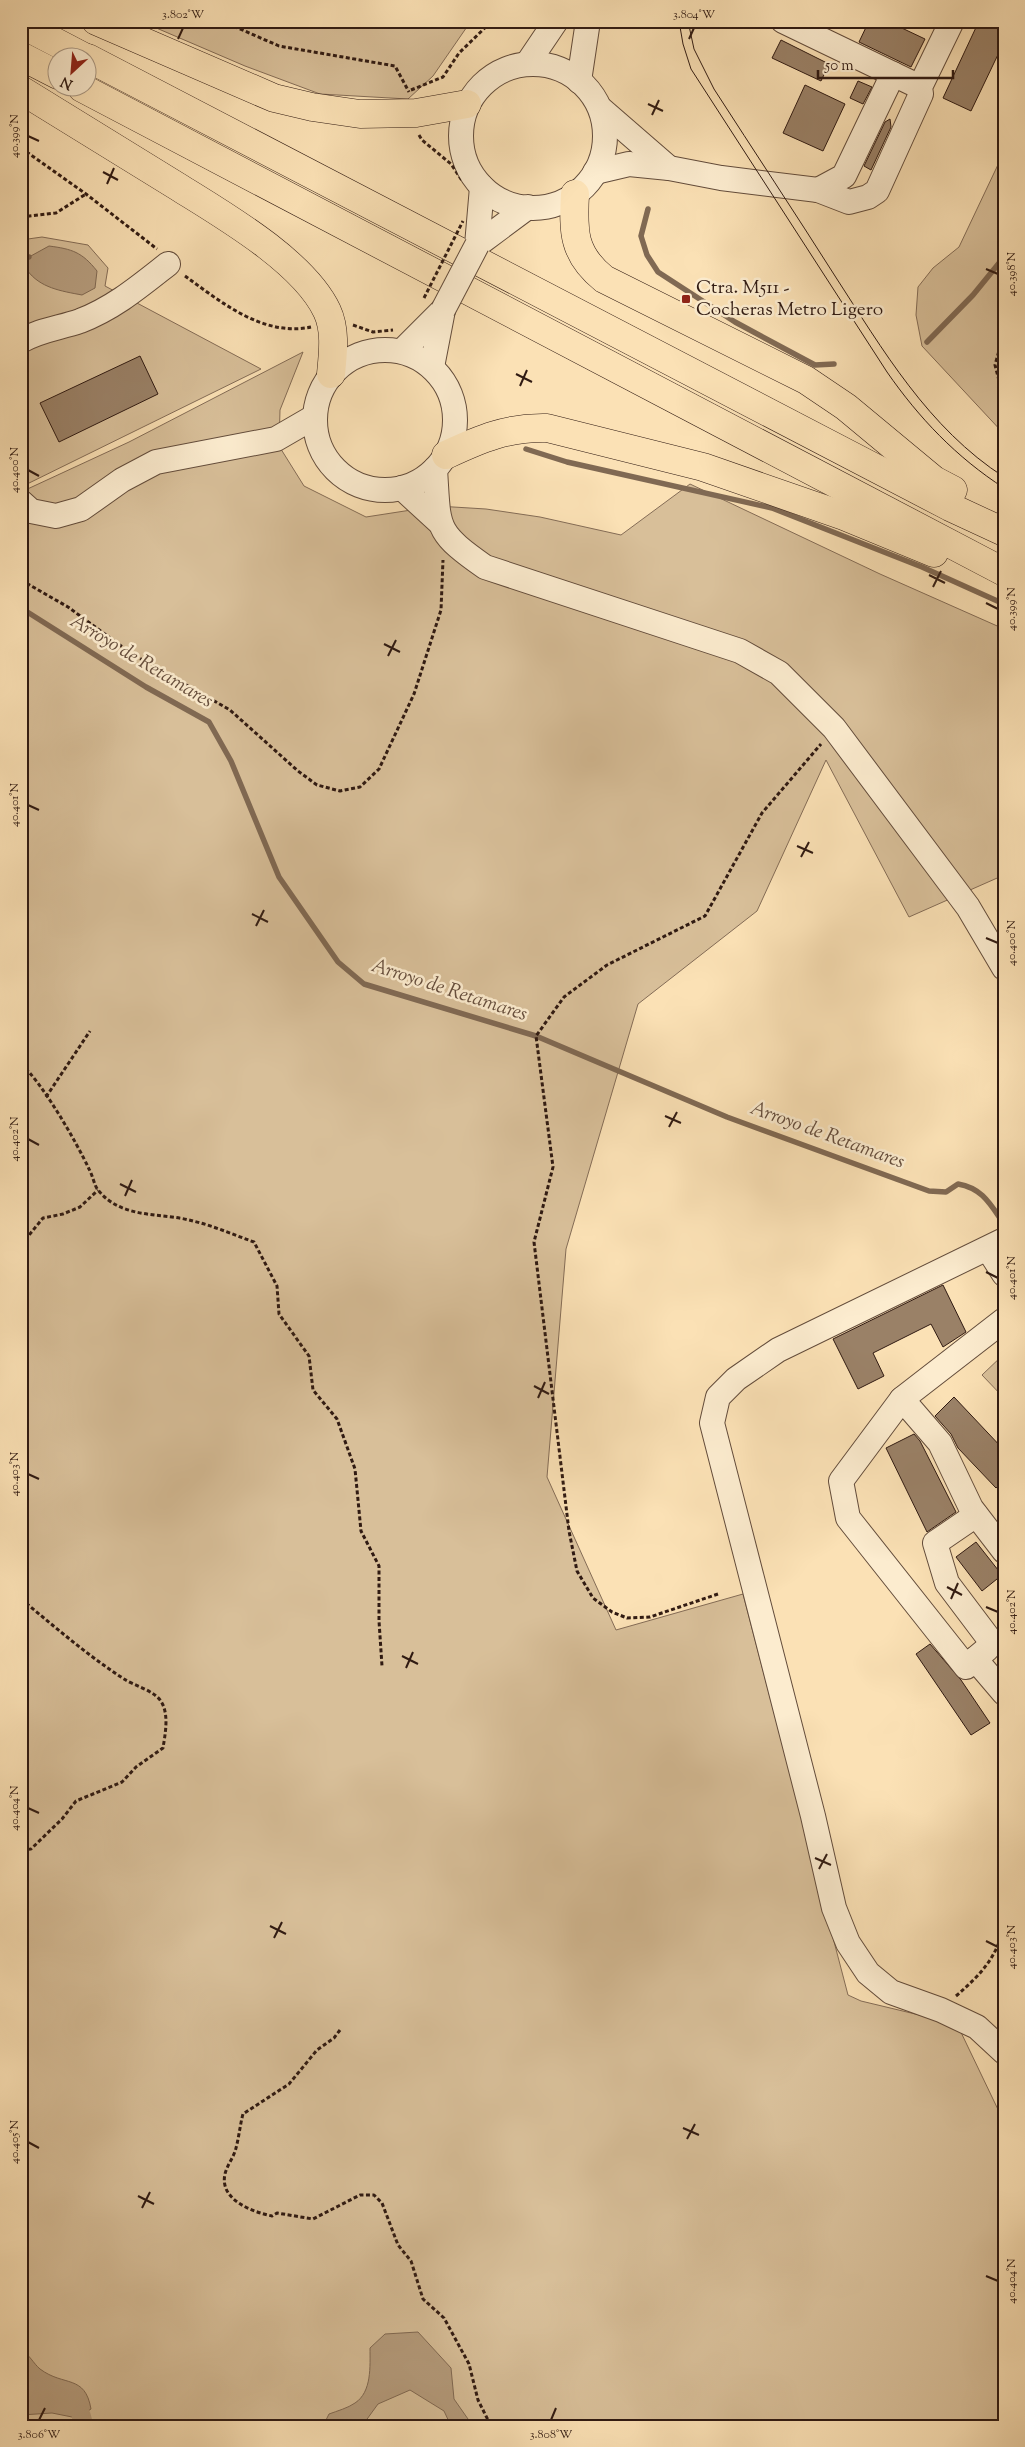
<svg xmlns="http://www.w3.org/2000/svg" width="1025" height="2447" font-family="'Sorts Mill Goudy',serif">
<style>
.green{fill:#d8bf99;stroke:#846c56}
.water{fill:#b69d7e;stroke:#806953}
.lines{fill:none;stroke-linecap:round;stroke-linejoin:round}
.stream{stroke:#806953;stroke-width:5.5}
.canal{stroke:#b69d7e;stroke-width:19}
.building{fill:#9a8167;stroke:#301a12}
.minor-casing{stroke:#634c3b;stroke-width:26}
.highway-casing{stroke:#301a12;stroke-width:29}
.path{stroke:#301a12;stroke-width:3;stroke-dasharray:4 2.5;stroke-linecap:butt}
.minor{stroke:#fceccf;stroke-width:24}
.highway{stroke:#fbe1b5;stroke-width:28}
.tram{stroke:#301a12;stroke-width:1}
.minor-bridge-casing{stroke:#634c3b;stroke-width:26;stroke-linecap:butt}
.path-bridge{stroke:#301a12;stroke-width:3;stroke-dasharray:4 2.5;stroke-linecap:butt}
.minor-bridge{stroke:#fceccf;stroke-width:24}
.ticks{fill:none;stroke:#301a12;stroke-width:2}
.poi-dot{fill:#8f2418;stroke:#fceccf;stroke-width:2}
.labels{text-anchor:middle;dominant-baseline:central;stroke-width:5;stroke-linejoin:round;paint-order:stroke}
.poi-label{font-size:19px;fill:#301a12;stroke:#fceccf;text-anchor:start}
.water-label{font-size:20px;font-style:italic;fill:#664e3d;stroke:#fceccf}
.neatline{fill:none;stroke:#301a12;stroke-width:2}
.ticks-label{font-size:12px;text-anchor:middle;fill:#301a12}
</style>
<rect width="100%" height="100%" fill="#fbe1b5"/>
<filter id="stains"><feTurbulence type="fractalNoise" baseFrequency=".004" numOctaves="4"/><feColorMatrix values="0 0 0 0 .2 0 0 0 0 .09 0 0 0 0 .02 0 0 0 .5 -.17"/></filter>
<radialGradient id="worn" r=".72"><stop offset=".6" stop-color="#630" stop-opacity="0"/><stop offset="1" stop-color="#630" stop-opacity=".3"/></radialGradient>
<g class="green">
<path d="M140,21H471L433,76L408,99L320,94L245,66Z"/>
<path d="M1004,152V434L922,346L916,315L918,287L933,268L959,247Z"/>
<path d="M42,237L88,245L108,268L105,286L261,369L21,487V240Z"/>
<path d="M303,352L280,410L279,446L304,486L366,517L437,506L486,509L540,517L621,535L690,484L880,574L1004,629V875L909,917L826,760L757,911L638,1004L566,1249L547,1477L616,1630L743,1594L848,1995L861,2001L957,2024L1004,2122V2426H21V492L129,442Z"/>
<path d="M1004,1354V1398L982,1375Z"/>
</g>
<g class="water">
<path d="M49,246C72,249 82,252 97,271L95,288L82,295C61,291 40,288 27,270L29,257Z"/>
<path d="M418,2332L451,2368L454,2399L468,2419L469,2426H451L444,2411L410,2390L378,2404L362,2426H323L329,2414C337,2411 348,2408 355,2403C372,2392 370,2366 370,2348L385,2334Z"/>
<path d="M21,2350C30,2355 33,2363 40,2369C64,2387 85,2374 91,2409L77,2418L52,2413L21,2415Z"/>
</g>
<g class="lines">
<g class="stream">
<path d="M648,209L641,236L647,255L658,272L735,322L815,365L834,364"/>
<path d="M21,256L29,257"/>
<path d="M927,342L973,295L1004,257"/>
<path d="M526,449L567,462L772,508L922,567L1004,604"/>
<path d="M21,608L146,687L209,722L231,761L279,877L338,962L364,984L536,1036L727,1117L929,1191L946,1192L958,1184C981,1188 989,1202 1002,1221"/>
</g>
<path class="canal" d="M81,2415L84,2426"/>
</g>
<g class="building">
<path d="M869,21H887L925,39L911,67L859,42Z"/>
<path d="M979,21H1004V42L971,111L943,98Z"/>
<path d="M781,40L829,64L821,81L772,58Z"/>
<path d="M858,81L872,87L863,104L850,98Z"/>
<path d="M805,85L845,104L823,151L783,133Z"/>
<path d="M890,119L891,127L871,170L864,166L885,122Z"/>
<path d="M140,356L158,394L59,442L40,403Z"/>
<path d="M943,1285L966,1332L943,1347L931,1324L873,1353L884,1376L858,1389L833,1339Z"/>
<path d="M954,1397L1004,1450V1481L996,1488L958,1448L951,1434L935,1416Z"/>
<path d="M914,1434L920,1441L956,1512L927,1532L886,1448Z"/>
<path d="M976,1542L1002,1575L982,1591L956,1557Z"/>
<path d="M930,1644L961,1680L990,1723L971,1735L916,1654Z"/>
</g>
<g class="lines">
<g class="minor-casing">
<g id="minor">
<path d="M783,21L920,87"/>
<path d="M527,64L556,21"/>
<circle cx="533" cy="136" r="72"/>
<path d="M579,81L588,21"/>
<path d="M601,109L669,168"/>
<path d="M595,172L629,164L669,168L721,178L818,190L849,202L868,197L877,191L921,94L920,87L952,21"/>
<path d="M818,190L844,176L893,74"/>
<path d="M477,245L528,207"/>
<path d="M477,245L482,187"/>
<path d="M21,341C39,330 60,328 80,321C114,308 140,286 168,264"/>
<circle cx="385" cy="420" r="70"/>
<path d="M402,351L443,310"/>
<path d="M432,367L443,310"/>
<path d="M435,469C439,529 434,531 485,567L740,651L779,673L834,728L968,907L1004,968"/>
<path d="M402,488L439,522"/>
<path d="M21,502L31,511L56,516L81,509L122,480L156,462L276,439L314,417"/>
<path d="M1004,1240L778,1350L736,1379L718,1397L712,1423L813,1816L834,1908L848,1943L868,1973L891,1992L941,2010L977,2027L1004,2052"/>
<path d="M988,1249L1004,1274"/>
<path d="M902,1399L1004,1320"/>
<path d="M976,1515L935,1543L947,1583L993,1644"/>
<path d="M987,1649L975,1659L1004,1693"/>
<path d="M975,1659L966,1667L848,1518L841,1481L902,1399L940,1443L971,1508L1004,1551"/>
</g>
</g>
<g class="highway-casing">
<g id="highway">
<path d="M96,21L274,98L312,107L360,114L416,113L467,104"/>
<path d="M21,24L86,58"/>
<path d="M21,56L58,75"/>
<path d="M88,58L950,507L1004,532"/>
<path d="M82,88L1004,572"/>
<path d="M21,90C74,123 127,155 180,188C225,216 304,262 327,311C336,330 333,353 331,374"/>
<path d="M575,194C573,232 573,254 604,279L806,380L846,407L934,480L953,490"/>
<path d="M446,455C480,439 508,427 547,428L703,467L844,516L934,553"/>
</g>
</g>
<g class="path">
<path d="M222,21L279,46L395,66L409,92"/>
<path d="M411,90L443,77L459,53L492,21"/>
<path d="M419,135L422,140L451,164L463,182"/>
<path d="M21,148L86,194L157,249"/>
<path d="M21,217L56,213L86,194"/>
<path d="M185,276C221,302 263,337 311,327"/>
<path d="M353,325L373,332L393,330"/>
<path d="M1004,333L995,365L1004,400"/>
<path d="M21,580L68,607L132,654L230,710L298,771L317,785L340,791L360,787L379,769L414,694L441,610L443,560"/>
<path d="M21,1064C42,1082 77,1143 89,1169C93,1176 94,1185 98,1190C122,1220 162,1212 193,1221C214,1226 234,1235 254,1242L277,1286L279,1314L309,1356L313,1390L337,1419L355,1469L361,1531L379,1566V1621L382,1666"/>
<path d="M46,1097L90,1031"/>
<path d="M21,1245L43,1218L63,1214L80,1207L98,1190"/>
<path d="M718,1594L650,1617L627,1618L612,1612L593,1598L577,1571L569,1531L534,1242L553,1167L536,1036L564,997L607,965L705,916L762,813L821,744"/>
<path d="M21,1599C55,1627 87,1655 124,1679C135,1686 156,1691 162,1703C169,1716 165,1735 163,1748L136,1767L122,1782L76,1801L62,1819L31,1849L21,1850"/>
<path d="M956,1996C980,1975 995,1960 1004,1928"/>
<path d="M340,2030L334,2038L317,2050L289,2084L243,2114C240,2125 239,2137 236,2148C234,2157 227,2165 225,2174C219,2200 253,2212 272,2216L277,2213L313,2219L360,2195H374L382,2203L398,2245L411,2261L423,2299L444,2318L469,2364L478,2400L491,2426"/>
</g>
<use href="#minor" class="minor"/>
<use href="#highway" class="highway"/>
<g class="tram">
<path d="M679,21L683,44L691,69L887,372C919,418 956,457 1004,488"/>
<path d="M688,21L694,49L714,89C754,151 795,213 835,276C883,350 928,428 1004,477"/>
</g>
<g class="minor-bridge-casing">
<path id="minor-bridge" d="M443,310L477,245"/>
</g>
<path class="path-bridge" d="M424,298L463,221"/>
<use href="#minor-bridge" class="minor-bridge"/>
</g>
<path class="ticks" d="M178,39L183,28M689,39L694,28M648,104L663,111M652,115L659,100M28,136L39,141M103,172L118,180M107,184L114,168M986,269L998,274M516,374L532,382M520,386L527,370M28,470L39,476M929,575L945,583M933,587L941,571M986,603L998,609M384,644L400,652M388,656L396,640M28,805L39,810M797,846L813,853M801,857L809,842M252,914L268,922M256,926L264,910M986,938L998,943M665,1116L681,1123M669,1127L677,1112M28,1139L39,1145M120,1184L136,1192M125,1196L132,1180M986,1272L998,1278M534,1386L549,1394M538,1398L545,1382M28,1474L39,1479M947,1587L962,1595M951,1599L958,1583M986,1607L998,1612M402,1656L418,1664M406,1668L413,1652M28,1808L39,1813M815,1858L831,1865M819,1869L827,1854M270,1926L286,1934M274,1938L282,1922M986,1941L998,1947M683,2128L699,2135M687,2139L695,2124M28,2142L39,2148M138,2196L154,2204M142,2208L150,2192M986,2276L998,2281M39,2420L45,2408M551,2420L556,2408"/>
<rect class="poi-dot" x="681" y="294" width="10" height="10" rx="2.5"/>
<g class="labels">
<g class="poi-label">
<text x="696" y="288">Ctra. M511 -<tspan x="696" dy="22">Cocheras Metro Ligero</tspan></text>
</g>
<g class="water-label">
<text transform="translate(141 662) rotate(31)">Arroyo de Retamares</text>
<text transform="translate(449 991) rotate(18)">Arroyo de Retamares</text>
<text transform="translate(827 1136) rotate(20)">Arroyo de Retamares</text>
</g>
</g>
<rect width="1025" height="2447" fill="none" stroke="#fbe1b5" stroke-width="55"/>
<g transform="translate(72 72) rotate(206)"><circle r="24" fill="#fceccf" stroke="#aa9883"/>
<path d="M0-4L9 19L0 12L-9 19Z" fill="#8f2418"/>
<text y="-8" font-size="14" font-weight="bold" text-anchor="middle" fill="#301a12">N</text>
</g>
<path d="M818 70v8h135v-8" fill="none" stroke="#301a12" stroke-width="2.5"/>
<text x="825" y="70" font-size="15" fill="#301a12" stroke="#fceccf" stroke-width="4" paint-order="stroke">50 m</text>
<rect x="28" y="28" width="970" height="2392" class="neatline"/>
<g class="ticks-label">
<text x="183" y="18">3.802°W</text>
<text x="694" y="18">3.804°W</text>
<text transform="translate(14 136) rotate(-90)" y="4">40.399°N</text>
<text transform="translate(1011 274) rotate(-90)" y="4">40.398°N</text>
<text transform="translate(14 470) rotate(-90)" y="4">40.400°N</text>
<text transform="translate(1011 609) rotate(-90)" y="4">40.399°N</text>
<text transform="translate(14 805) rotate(-90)" y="4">40.401°N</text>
<text transform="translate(1011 943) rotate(-90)" y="4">40.400°N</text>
<text transform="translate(14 1139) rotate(-90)" y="4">40.402°N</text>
<text transform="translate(1011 1278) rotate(-90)" y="4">40.401°N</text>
<text transform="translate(14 1474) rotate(-90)" y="4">40.403°N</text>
<text transform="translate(1011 1612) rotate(-90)" y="4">40.402°N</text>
<text transform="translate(14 1808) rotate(-90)" y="4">40.404°N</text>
<text transform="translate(1011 1947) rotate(-90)" y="4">40.403°N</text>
<text transform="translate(14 2142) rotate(-90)" y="4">40.405°N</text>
<text transform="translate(1011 2281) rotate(-90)" y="4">40.404°N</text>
<text x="39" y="2438">3.806°W</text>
<text x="551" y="2438">3.808°W</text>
</g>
<rect width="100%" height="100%" filter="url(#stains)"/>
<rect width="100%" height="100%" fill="url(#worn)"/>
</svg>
